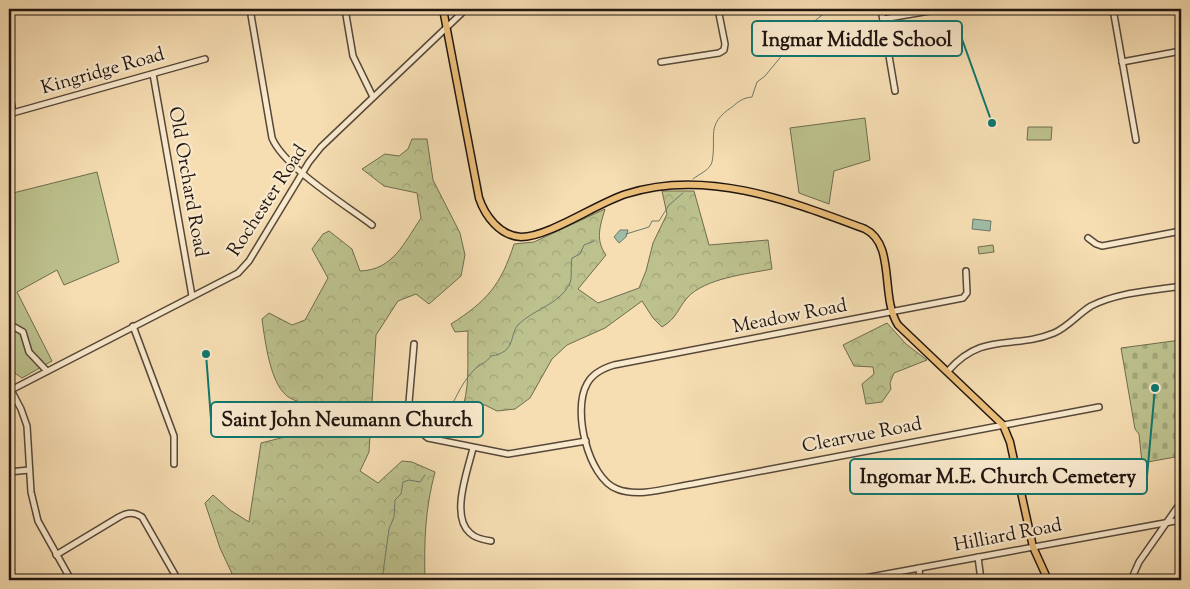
<svg xmlns="http://www.w3.org/2000/svg" width="1190" height="589" font-family="'Sorts Mill Goudy',serif">
<style>
.forest{fill:url(#forest-crowns);stroke:#6e6c4f}
.cemetery{fill:url(#cemetery-stones);stroke:#6e6c4f}
.park{fill:#bcc18d;stroke:#6e6c4f}
.water{fill:#9ebda6;stroke:#6c7a6a}
.lines{fill:none;stroke-linecap:round;stroke-linejoin:round}
.stream{stroke:#6c7a6a;stroke-width:1}
.minor-casing{stroke:#564839;stroke-width:8}
.major-casing{stroke:#211611;stroke-width:9}
.minor{stroke:#f9e9cd;stroke-width:5}
.major{stroke:#ebbe79;stroke-width:6}
.labels{text-anchor:middle;dominant-baseline:central;stroke-width:4.5;stroke-linejoin:round;paint-order:stroke}
.street-label{font-size:19px;fill:#211611;stroke:#f9e9cd}
.leader{fill:none;stroke:#0f766e;stroke-width:2}
.callout-dot{fill:#0f766e;stroke:#f9e9cd;stroke-width:2}
.callout{fill:#f9e9cd;stroke:#0f766e;stroke-width:2}
.callout-label{font-size:20px;text-anchor:middle;font-weight:bold;fill:#211611}
</style>
<defs>
<pattern id="forest-crowns" width="20" height="18" patternUnits="userSpaceOnUse" patternTransform="scale(1.25)"><rect width="20" height="18" fill="#bcc18d"/><path d="M2 6a3 3 0 1 1 6 0M12 15a3 3 0 1 1 6 0" fill="none" stroke="#a1a579"/></pattern>
<pattern id="cemetery-stones" width="16" height="16" patternUnits="userSpaceOnUse" patternTransform="scale(1.25)"><rect width="16" height="16" fill="#bcc18d"/><path d="M2 7V4a2 2 0 0 1 4 0v3zM10 15v-3a2 2 0 0 1 4 0v3z" fill="#a1a579"/></pattern>
</defs>
<rect width="100%" height="100%" fill="#f6ddb2"/>
<filter id="stains"><feTurbulence type="fractalNoise" baseFrequency=".004" numOctaves="4"/><feColorMatrix values="0 0 0 0 .2 0 0 0 0 .09 0 0 0 0 .02 0 0 0 .5 -.17"/></filter>
<radialGradient id="worn" r=".72"><stop offset=".6" stop-color="#630" stop-opacity="0"/><stop offset="1" stop-color="#630" stop-opacity=".3"/></radialGradient>
<g class="forest">
<path d="M412,139H427L433,180L460,233L465,255L461,276L429,304L416,294L398,301L376,335L369,452L360,471L378,483L402,461L412,462L435,472C425,509 424,543 425,580H235L220,548L205,503L213,495L230,510L249,522L261,443L305,432L316,422L313,405C306,403 296,402 290,398C270,387 265,340 262,319L269,313L292,325L305,320L328,278L312,249L323,234L329,231L352,249L360,271C393,270 404,243 421,218L417,193L384,186L362,169L385,154L399,156L408,149Z"/>
<path d="M662,191H694L709,245L768,240L772,269C747,274 705,278 687,298C677,310 677,318 662,327L653,318L642,301L605,328L567,345L552,359L530,398L515,409L497,411L485,405L464,403C470,380 467,355 468,331L455,332L451,324C487,301 501,285 514,244L534,242L605,209C600,226 595,240 606,255L578,289L598,303L639,288L646,271L653,243L667,214Z"/>
<path d="M887,323L906,344L927,360L894,373L890,383L891,389L882,402L866,404L862,384L874,374L873,367L854,366L843,345Z"/>
</g>
<path class="cemetery" d="M1181,340V456L1142,463L1139,434L1135,429L1121,348Z"/>
<g class="park">
<path d="M865,118L870,160L834,171L829,204L799,193L790,128Z"/>
<path d="M1028,127H1052L1051,140H1027Z"/>
<path d="M97,172L119,262L64,285L57,270L17,292L52,361L22,378L9,369V183L13,193Z"/>
<path d="M993,245L994,252L979,254L978,247Z"/>
</g>
<g class="water">
<path d="M973,219L991,221L990,231L972,229Z"/>
<path d="M620,230H628L626,237L619,243L614,237Z"/>
</g>
<g class="lines">
<g class="stream">
<path d="M693,179C699,174 710,170 712,162C717,136 705,125 732,107C739,101 743,98 752,97L757,82L765,76L793,42L799,40L808,26L830,9"/>
<path d="M626,234L649,227L652,221H659L669,205L683,193"/>
<path d="M450,409C457,395 464,379 476,368C482,363 486,363 491,356C518,352 508,333 520,323C535,309 559,304 569,285C573,279 570,266 572,258L580,254L584,245L594,241"/>
<path d="M382,580L389,529L394,517L395,500L401,494L403,482L409,480L420,482L425,475"/>
</g>
<g class="minor-casing">
<g id="minor">
<path d="M250,9L272,138C284,167 344,204 372,225"/>
<path d="M345,9L353,56L373,97"/>
<path d="M881,9L895,91"/>
<path d="M1113,9L1136,140"/>
<path d="M883,19L941,9"/>
<path d="M661,62L719,53L724,50L725,44L718,9"/>
<path d="M1122,62L1181,51"/>
<path d="M153,74L192,296"/>
<path d="M9,90L13,113"/>
<path d="M9,114L205,59"/>
<path d="M1088,238L1096,244L1102,246L1181,231"/>
<path d="M966,271L967,293L963,298L614,365C604,368 592,374 587,384C572,410 588,478 617,489C639,498 671,487 693,484L1099,407"/>
<path d="M9,324L23,332L29,352L47,371"/>
<path d="M133,326L174,436V464"/>
<path d="M414,344L408,414L414,427L428,438L508,454L586,441"/>
<path d="M948,371C983,331 1013,350 1054,333C1068,327 1078,314 1091,306C1118,292 1152,291 1181,286"/>
<path d="M11,390L21,409L27,426L31,492L38,521L71,580"/>
<path d="M9,391L238,273L249,261L309,162L321,147L466,9"/>
<path d="M473,448C468,470 450,516 470,533C475,538 484,540 491,541"/>
<path d="M9,472L29,470"/>
<path d="M56,555L119,517C128,512 134,512 142,517L178,580"/>
<path d="M978,557L981,580"/>
<path d="M919,568L920,580"/>
<path d="M854,580L1181,520"/>
<path d="M1131,580L1139,562L1181,502"/>
</g>
</g>
<g class="major-casing">
<path id="major" d="M443,9L479,198C485,216 500,236 521,237C549,237 597,203 626,194C706,168 790,201 865,229C896,244 880,297 898,325L1003,425L1010,442L1033,547L1048,580"/>
</g>
<use href="#minor" class="minor"/>
<use href="#major" class="major"/>
</g>
<g class="labels">
<g class="street-label">
<text transform="translate(103 72) rotate(-16)">Kingridge Road</text>
<text transform="translate(187 182) rotate(80)">Old Orchard Road</text>
<text transform="translate(268 201) rotate(-57)">Rochester Road</text>
<text transform="translate(790 317) rotate(-11)">Meadow Road</text>
<text transform="translate(862 436) rotate(-11)">Clearvue Road</text>
<text transform="translate(1008 536) rotate(-11)">Hilliard Road</text>
</g>
</g>
<path class="leader" d="M992 123L962 39M206 354L211 419M1155 388L1147 476"/>
<g class="callout-dot">
<circle cx="992" cy="123" r="5"/>
<circle cx="206" cy="354" r="5"/>
<circle cx="1155" cy="388" r="5"/>
</g>
<g class="callout">
<rect x="752" y="21" width="210" height="35" rx="5"/>
<rect x="211" y="402" width="272" height="35" rx="5"/>
<rect x="850" y="459" width="297" height="35" rx="5"/>
</g>
<g class="callout-label">
<text x="857" y="46">Ingmar Middle School</text>
<text x="347" y="426">Saint John Neumann Church</text>
<text x="998" y="483">Ingomar M.E. Church Cemetery</text>
</g>
<rect width="1190" height="589" fill="none" stroke="#f6ddb2" stroke-width="30"/>
<rect x="10" y="10" width="1170" height="569" fill="none" stroke="#211611" stroke-width="2.5"/>
<rect x="15" y="15" width="1160" height="559" fill="none" stroke="#211611"/>
<rect width="100%" height="100%" filter="url(#stains)"/>
<rect width="100%" height="100%" fill="url(#worn)"/>
</svg>
